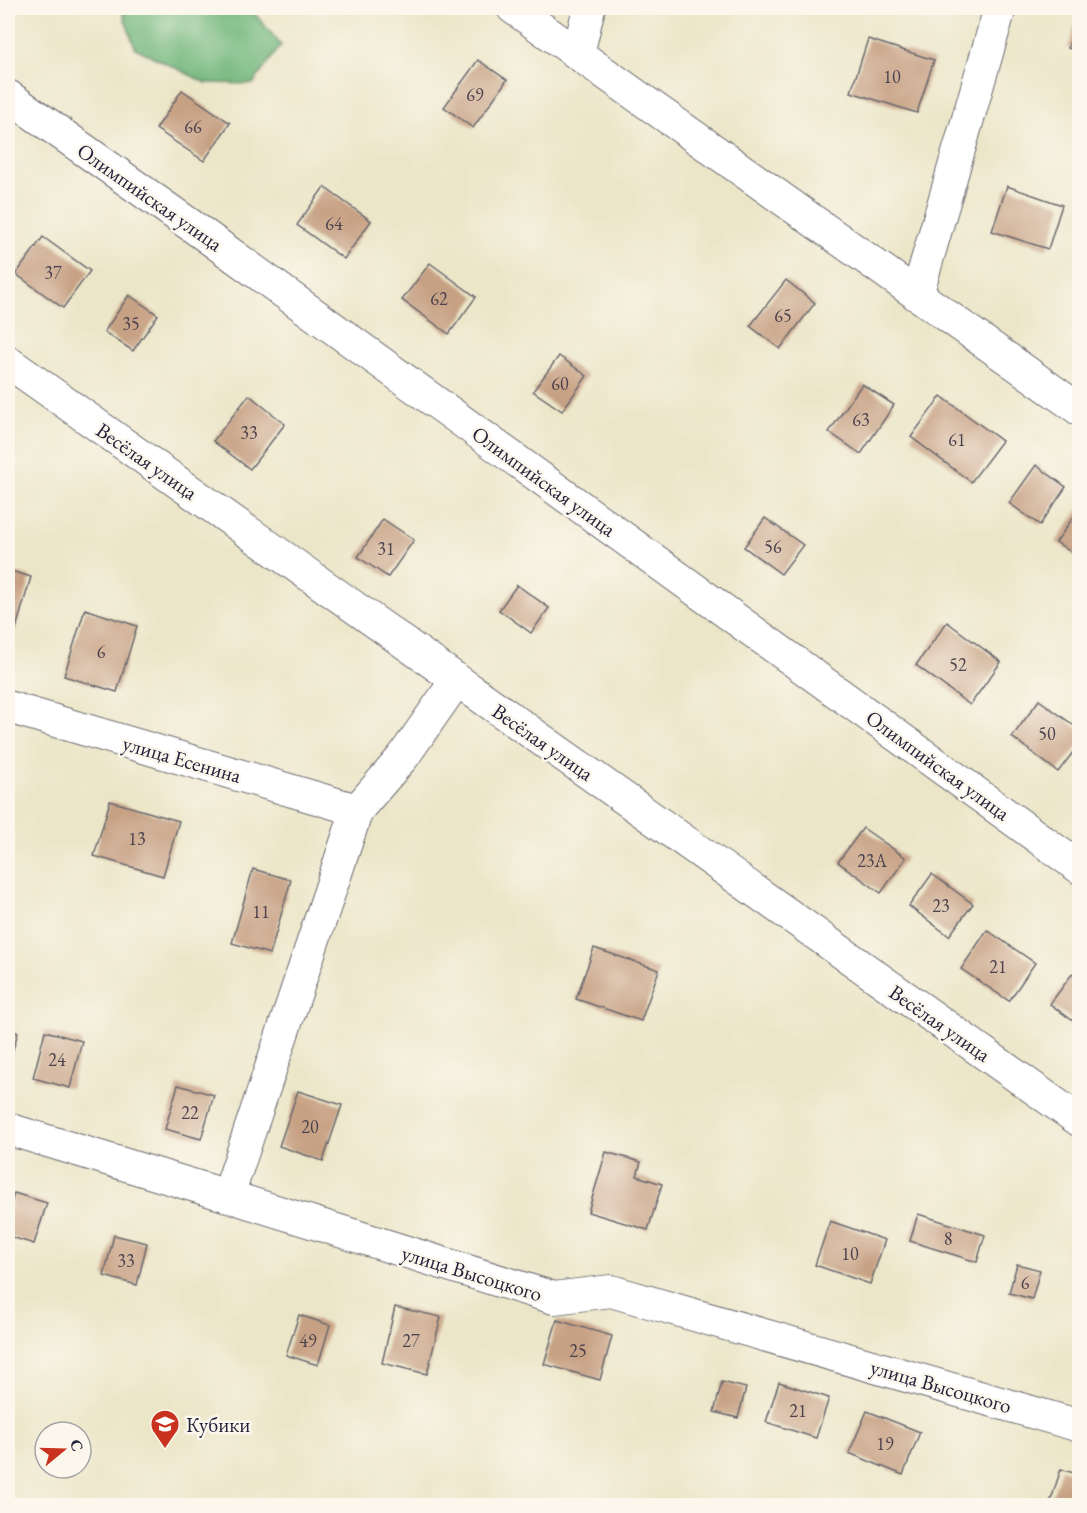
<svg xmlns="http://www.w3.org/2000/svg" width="1087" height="1513" font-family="'EB Garamond',serif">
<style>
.forest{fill:#70b67a;stroke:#496c5a;stroke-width:1.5}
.building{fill:#c7a184}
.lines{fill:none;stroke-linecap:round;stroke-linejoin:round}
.minor-casing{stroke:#69676d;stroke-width:34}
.minor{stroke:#fff;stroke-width:32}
.labels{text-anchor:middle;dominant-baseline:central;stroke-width:5;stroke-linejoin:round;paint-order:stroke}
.number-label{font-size:18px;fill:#4b424d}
.street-label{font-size:21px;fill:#22223b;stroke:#fbf7ec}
.poi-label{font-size:21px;fill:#22223b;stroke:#fbf7ec;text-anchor:start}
</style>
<rect width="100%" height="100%" fill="#fbf7ec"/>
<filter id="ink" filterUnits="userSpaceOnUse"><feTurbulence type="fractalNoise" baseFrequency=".0167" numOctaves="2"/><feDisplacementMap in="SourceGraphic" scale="12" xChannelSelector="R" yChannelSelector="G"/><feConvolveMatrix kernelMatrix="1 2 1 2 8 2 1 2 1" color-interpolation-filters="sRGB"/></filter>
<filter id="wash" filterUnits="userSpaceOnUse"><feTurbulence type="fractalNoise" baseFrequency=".008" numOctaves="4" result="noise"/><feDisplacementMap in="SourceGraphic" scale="24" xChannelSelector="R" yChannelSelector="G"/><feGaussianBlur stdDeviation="1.35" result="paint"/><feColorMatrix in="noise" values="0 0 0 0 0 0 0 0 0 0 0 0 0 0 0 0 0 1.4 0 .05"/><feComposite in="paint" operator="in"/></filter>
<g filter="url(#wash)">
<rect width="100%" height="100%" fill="#ece6c9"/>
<path class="forest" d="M121,8H250L281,45L253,84L206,83L135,48Z"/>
<g id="blocks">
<g class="building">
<path d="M1079,12H1080V52L1068,48Z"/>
<path d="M868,39L934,60L917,113L851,92Z"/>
<path d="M478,60L507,80L473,128L444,107Z"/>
<path d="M182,90L230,123L204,161L156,129Z"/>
<path d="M1007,186L1062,205L1048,249L992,231Z"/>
<path d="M324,187L371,221L344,259L297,225Z"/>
<path d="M43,237L90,271L63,308L16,274Z"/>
<path d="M430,263L476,297L449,334L402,300Z"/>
<path d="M786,280L815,303L780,349L750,326Z"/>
<path d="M129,295L158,315L133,351L104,332Z"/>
<path d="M559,356L587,376L562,411L533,391Z"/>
<path d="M862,384L894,405L861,454L829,432Z"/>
<path d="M249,395L285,424L250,469L213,441Z"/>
<path d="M941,396L1002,441L971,482L911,437Z"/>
<path d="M1036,465L1066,487L1040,525L1009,503Z"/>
<path d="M1080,508V558L1056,542Z"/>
<path d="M765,518L803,545L781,574L744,547Z"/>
<path d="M383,519L414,540L388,577L358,557Z"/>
<path d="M8,570L31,577L12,642L8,640Z"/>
<path d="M517,585L549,608L531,633L499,610Z"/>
<path d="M85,609L137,626L117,692L64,676Z"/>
<path d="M947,622L1001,662L970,705L916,665Z"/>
<path d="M1039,700L1080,730V743L1058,772L1012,737Z"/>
<path d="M110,801L179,821L163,876L94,856Z"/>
<path d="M863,828L906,858L881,893L838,862Z"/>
<path d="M253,869L291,880L270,954L232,943Z"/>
<path d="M932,874L973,904L949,936L909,906Z"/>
<path d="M987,930L1035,963L1009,1001L961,969Z"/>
<path d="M594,948L659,970L641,1021L576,999Z"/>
<path d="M1072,974L1080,980V1026L1050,1004Z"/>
<path d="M8,1029L18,1033L8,1066Z"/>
<path d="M45,1031L82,1041L70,1088L33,1078Z"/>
<path d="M178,1085L214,1095L201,1139L165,1129Z"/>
<path d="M298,1091L342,1105L323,1161L279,1146Z"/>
<path d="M606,1152L641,1162L637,1176L662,1184L648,1230L588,1212Z"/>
<path d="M14,1193L47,1203L34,1244L8,1236V1216Z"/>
<path d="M918,1214L985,1235L977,1262L910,1241Z"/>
<path d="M830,1221L885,1240L870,1284L815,1265Z"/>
<path d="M114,1235L147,1243L137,1285L104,1276Z"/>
<path d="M1017,1264L1040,1270L1032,1299L1009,1293Z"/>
<path d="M395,1307L441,1317L427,1374L382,1363Z"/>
<path d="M299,1315L330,1325L318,1365L286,1355Z"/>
<path d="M557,1320L612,1336L600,1380L544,1364Z"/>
<path d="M722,1382L746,1388L738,1418L714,1412Z"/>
<path d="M779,1382L829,1398L816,1438L766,1422Z"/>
<path d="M867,1411L920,1432L903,1475L849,1453Z"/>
<path d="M1061,1469L1080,1475V1506H1049Z"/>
</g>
</g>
</g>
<g filter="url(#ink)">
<use href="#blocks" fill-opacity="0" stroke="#69676d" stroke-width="1.5"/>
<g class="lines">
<g class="minor-casing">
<g id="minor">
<path d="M513,8L1080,410"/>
<path d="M578,54L589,8"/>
<path d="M8,96L206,236L1080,868"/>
<path d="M917,295L1000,8"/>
<path d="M8,362L1080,1121"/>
<path d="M8,707L357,810"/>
<path d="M8,1129L228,1196L554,1298L611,1291L1080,1426"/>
<path d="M228,1196L357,810L403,757L456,681"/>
</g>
</g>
<use href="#minor" class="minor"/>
</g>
</g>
<defs>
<g id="school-pin" transform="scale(1.5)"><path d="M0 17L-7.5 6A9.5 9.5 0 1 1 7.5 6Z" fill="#c8321e" stroke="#fbf7ec"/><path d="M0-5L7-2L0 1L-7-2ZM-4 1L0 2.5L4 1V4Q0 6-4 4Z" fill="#fff"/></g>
</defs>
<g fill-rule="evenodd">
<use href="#school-pin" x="165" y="1424"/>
</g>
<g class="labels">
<g class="number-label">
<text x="892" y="76">10</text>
<text x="475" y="94">69</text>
<text x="193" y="126">66</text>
<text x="334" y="223">64</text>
<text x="53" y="272">37</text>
<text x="439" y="298">62</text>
<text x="783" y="315">65</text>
<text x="131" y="323">35</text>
<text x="560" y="383">60</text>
<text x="861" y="419">63</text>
<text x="249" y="432">33</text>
<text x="957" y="439">61</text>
<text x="773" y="546">56</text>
<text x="386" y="548">31</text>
<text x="101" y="651">6</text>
<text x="958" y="664">52</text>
<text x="1047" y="733">50</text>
<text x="137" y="838">13</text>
<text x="872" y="860">23А</text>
<text x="941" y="905">23</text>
<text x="261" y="911">11</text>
<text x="998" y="966">21</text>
<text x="57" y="1059">24</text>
<text x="190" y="1112">22</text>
<text x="310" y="1126">20</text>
<text x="948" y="1238">8</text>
<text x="850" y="1253">10</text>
<text x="126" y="1260">33</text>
<text x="1025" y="1282">6</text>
<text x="308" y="1340">49</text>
<text x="411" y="1340">27</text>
<text x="578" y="1350">25</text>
<text x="798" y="1410">21</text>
<text x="885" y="1443">19</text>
</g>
<g class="street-label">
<text transform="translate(150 197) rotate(35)">Олимпийская улица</text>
<text transform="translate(147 461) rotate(35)">Весёлая улица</text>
<text transform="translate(544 481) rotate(36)">Олимпийская улица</text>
<text transform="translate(543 742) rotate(35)">Весёлая улица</text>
<text transform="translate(182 759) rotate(16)">улица Есенина</text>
<text transform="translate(938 765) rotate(36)">Олимпийская улица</text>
<text transform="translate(940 1023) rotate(35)">Весёлая улица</text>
<text transform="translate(472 1273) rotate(17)">улица Высоцкого</text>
<text transform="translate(941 1386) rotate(16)">улица Высоцкого</text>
</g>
<g class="poi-label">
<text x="186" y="1424">Кубики</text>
</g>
</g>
<rect width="1087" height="1513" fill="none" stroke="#fbf7ec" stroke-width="30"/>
<g transform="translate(63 1450) rotate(71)"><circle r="28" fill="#fbf7ec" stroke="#a4a2a5" stroke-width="1.5"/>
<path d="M0-4.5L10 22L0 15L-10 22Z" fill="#c8321e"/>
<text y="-9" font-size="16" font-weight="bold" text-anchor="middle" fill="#22223b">С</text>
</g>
</svg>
